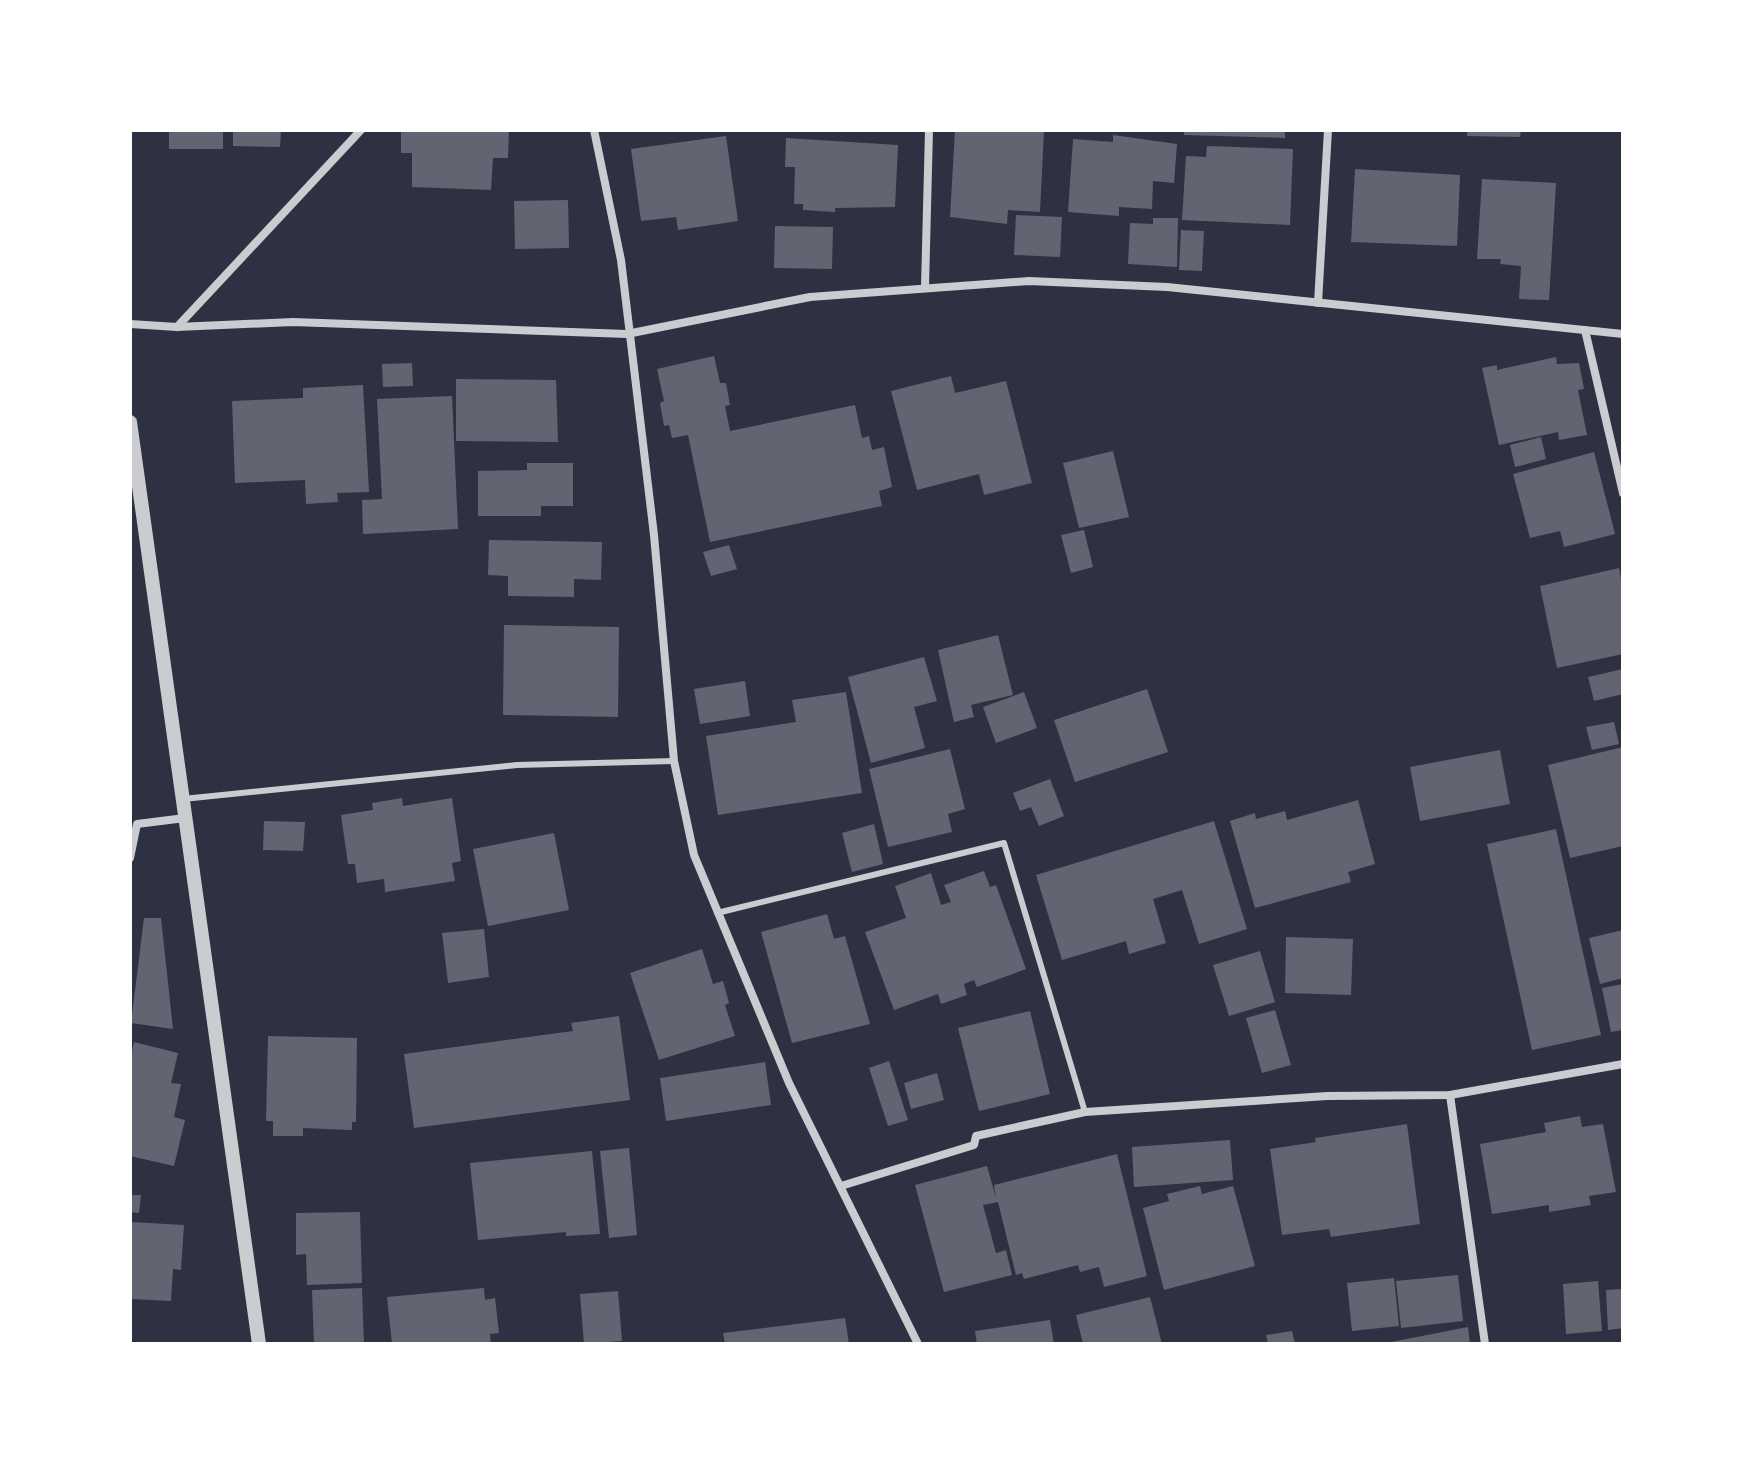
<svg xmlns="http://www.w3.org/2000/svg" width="1753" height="1474" font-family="'Exo 2',sans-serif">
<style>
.building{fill:#626471}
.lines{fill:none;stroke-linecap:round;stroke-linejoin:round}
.service{stroke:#caccd0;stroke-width:6}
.minor{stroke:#caccd0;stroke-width:8}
.tertiary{stroke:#caccd0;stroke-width:14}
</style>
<rect width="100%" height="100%" fill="#2d3142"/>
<g class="building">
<rect x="169" y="130" width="54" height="19"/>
<path d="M233,130H281L280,147L233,146Z"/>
<path d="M401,130H509L508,158H493L491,190L412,187V153H401Z"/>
<path d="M955,130L1044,131L1040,212L1008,210L1007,224L950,217Z"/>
<path d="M1184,130H1285V138L1184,135Z"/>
<path d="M1467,130H1521L1520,137L1467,136Z"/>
<path d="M1113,135L1177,144L1174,183L1153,181L1152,209L1119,207V216L1068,212L1073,139L1113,142Z"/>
<path d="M726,136L738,221L678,230L676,217L641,221L631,149Z"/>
<path d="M786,138L898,145L895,207L835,208V212L803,210V204H794L795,167H785Z"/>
<path d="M1207,146L1293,149L1290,225L1182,220L1186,156L1206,157Z"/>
<path d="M1355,169L1460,175L1457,246L1351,242Z"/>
<path d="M1482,179L1556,183L1549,300L1519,299L1521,266L1500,264L1501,259H1477Z"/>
<path d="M568,200L569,248L515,249L514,201Z"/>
<path d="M1016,215L1062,217L1060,257L1014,255Z"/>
<path d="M1153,218H1178L1177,267L1128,264L1130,223L1153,224Z"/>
<path d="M775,226L833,227L832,269L774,268Z"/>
<path d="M1181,230L1204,231L1202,271L1179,270Z"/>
<path d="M714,356L720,383H726L730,405L725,406L730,431L855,405L862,438L869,436L872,450L884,447L892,487L879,491L882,506L710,542L688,435L672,438L669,425L664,426L660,403L664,401L657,369Z"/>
<path d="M1556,357L1557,364L1579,363L1584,389L1578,390L1587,435L1559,440L1558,432L1499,445L1482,368L1497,365V370Z"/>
<path d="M412,363L413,386L383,387L382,364Z"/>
<path d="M951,376L955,393L1006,381L1032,483L984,495L979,474L917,490L891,391Z"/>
<path d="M456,379L556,380L558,442L456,441Z"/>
<path d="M363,385L369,492L337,493L338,502L306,504L305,480L235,483L232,401L303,398V388Z"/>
<path d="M452,396L458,529L363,534L362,500L382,499L377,399Z"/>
<path d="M1541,437L1546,459L1515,467L1510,445Z"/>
<path d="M1113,451L1129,517L1079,528L1063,463Z"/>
<path d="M1594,452L1615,534L1564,547L1560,531L1530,538L1513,474Z"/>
<path d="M527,463H573V506H541V516H478V471L527,470Z"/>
<path d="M1084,530L1093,567L1071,573L1061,535Z"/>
<path d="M489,540L602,542L601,580L574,579V597L508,596V576L488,575Z"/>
<path d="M729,545L737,569L711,576L703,552Z"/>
<path d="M1619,568L1623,589V654L1557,668L1540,586Z"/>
<path d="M504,625L619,627L618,717L503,715Z"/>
<path d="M998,635L1013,695L971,705L974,717L954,722L938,650Z"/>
<path d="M924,657L937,701L914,707L925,748L871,763L848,677Z"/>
<path d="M1623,669V694L1594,701L1588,677Z"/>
<path d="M745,681L750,716L700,724L694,689Z"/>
<path d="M1147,689L1168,752L1075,782L1054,720Z"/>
<path d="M846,692L862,793L718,815L706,736L796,722L792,700Z"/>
<path d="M1024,692L1037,728L996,743L983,707Z"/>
<path d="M1614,722L1619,744L1592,750L1586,727Z"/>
<path d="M1623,747V846L1570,858L1548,765Z"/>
<path d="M950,749L965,809L948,814L952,832L888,847L869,769Z"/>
<path d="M1500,750L1510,804L1420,821L1410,767Z"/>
<path d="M1050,779L1064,816L1039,826L1031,807L1020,811L1013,793Z"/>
<path d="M402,798L403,806L452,798L461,861L452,863L455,881L385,892L384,879L357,883L355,864H348L341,815L373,810L372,803Z"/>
<path d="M1358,800L1375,864L1348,872L1351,882L1255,908L1230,821L1255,813L1256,819L1285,811L1287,820Z"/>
<path d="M264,821L305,822L303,851L263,850Z"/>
<path d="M1214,821L1247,929L1199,944L1182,890L1153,899L1166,943L1129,954L1126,941L1062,960L1036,875Z"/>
<path d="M874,824L883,864L852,872L842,833Z"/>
<path d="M1556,829L1601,1035L1532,1050L1487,844Z"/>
<path d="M554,833L569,910L488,926L473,849Z"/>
<path d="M984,871L990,887L996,885L1026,969L977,987L974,980L964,984L967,995L941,1004L938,994L894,1010L865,932L906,918L895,886L931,873L941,905L951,902L944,885Z"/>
<path d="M827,914L834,939L845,936L870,1024L792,1043L761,932Z"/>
<path d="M144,918H161L173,1029L131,1023Z"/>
<path d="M484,929L489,977L448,983L442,933Z"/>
<path d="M1623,930V978L1600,984L1589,938Z"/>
<path d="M1286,937L1353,939L1351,995L1285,993Z"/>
<path d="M702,949L713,984L723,981L729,1003L725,1005L735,1036L659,1060L630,973Z"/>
<path d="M1260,951L1275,1002L1229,1016L1213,965Z"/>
<path d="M1623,984V1030L1611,1032L1602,988Z"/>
<path d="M1275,1010L1291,1065L1262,1073L1246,1018Z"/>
<path d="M1030,1011L1050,1094L979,1111L958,1028Z"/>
<path d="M619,1016L630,1100L414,1128L404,1054L573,1031L571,1023Z"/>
<path d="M268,1036L357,1038L356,1122H352V1130L303,1128V1136H273V1121H266Z"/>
<path d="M134,1042L178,1053L171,1083L181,1084L174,1117L185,1120L174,1166L130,1156V1061Z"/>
<path d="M889,1061L908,1120L888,1126L869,1068Z"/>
<path d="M765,1062L771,1105L666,1121L660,1078Z"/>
<path d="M937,1073L944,1100L911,1109L904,1083Z"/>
<path d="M1580,1116L1582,1127L1603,1124L1616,1192L1589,1196L1591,1205L1549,1212V1205L1492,1214L1480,1144L1546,1132L1544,1123Z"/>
<path d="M1407,1124L1420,1224L1331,1237L1329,1229L1282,1235L1270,1149L1316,1142L1315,1138Z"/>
<path d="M1230,1140L1233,1180L1134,1187L1132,1147Z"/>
<path d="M629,1148L637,1235L609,1238L600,1151Z"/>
<path d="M592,1151L600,1234L566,1236V1232L478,1240L470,1163Z"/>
<path d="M1117,1154L1147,1276L1104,1287L1099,1267L1080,1272L1078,1265L1024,1279L1022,1273L1016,1275L998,1202L983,1205L996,1253L1006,1250L1012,1275L944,1292L915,1185L987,1166L996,1198L994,1185Z"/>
<path d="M1200,1186L1202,1194L1233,1186L1255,1266L1164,1290L1143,1208L1169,1201L1167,1194Z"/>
<path d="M130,1195H141L139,1213L130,1212Z"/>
<path d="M360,1212L362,1283L307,1285L306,1254L296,1255V1213Z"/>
<path d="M130,1222L184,1225L181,1270L173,1269L171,1301L130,1299Z"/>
<path d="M1458,1275L1463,1321L1401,1328L1396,1281Z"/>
<path d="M1394,1278L1399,1326L1352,1331L1347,1283Z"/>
<path d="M1598,1281L1602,1331L1566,1334L1563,1284Z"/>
<path d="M362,1288L364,1344H314L312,1290Z"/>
<path d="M484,1288L485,1300L495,1298L499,1333L490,1334L491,1344H392L387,1297Z"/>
<path d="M1623,1289V1328L1608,1330L1606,1290Z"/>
<path d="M618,1291L622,1341L584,1344L580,1294Z"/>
<path d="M1150,1297L1162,1344H1083L1076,1315Z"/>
<path d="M845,1318L849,1344H725L723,1333Z"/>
<path d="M1050,1320L1054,1344H977L975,1331Z"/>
<path d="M1468,1327L1470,1344H1387L1386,1343Z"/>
<path d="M1292,1331L1295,1344H1268L1266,1335Z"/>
</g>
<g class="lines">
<g class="service">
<path d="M183,799L517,765L674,761"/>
<path d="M717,913L1004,843L1085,1112"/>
</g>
<g class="minor">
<path d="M594,130L621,260L654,535L674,761L694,855L789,1083L918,1344"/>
<path d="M925,287L929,130"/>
<path d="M1318,303L1328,130"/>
<path d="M130,324L177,327L293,322L627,334L810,297L1029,281L1167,287L1623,334"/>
<path d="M177,327L361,130"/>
<path d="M1585,330L1623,493"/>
<path d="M130,858L137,824L185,818"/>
<path d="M1450,1095L1485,1344"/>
<path d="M841,1186L974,1145L976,1136L1085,1112L1327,1096L1450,1095L1623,1064"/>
</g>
<path class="tertiary" d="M130,422L259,1344"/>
</g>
<rect width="1753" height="1474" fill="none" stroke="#ffffff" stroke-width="264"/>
</svg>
